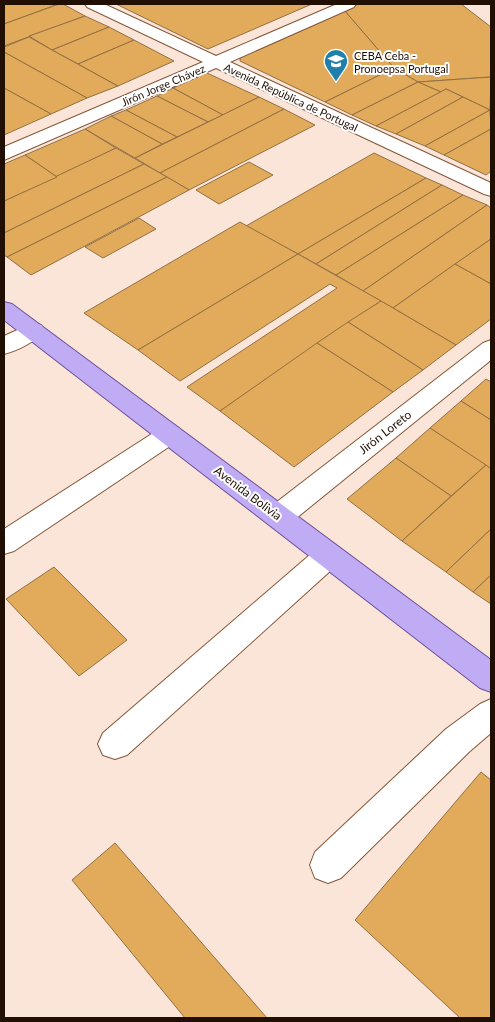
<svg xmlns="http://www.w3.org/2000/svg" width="495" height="1022" font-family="Lato,sans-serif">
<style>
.building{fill:#e2aa5b;stroke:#927043}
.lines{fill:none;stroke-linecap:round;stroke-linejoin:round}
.minor-casing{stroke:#845738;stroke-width:2}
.major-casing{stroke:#6d519b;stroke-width:2}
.minor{fill:#fff;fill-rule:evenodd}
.major{fill:#c0acf4;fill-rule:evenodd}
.labels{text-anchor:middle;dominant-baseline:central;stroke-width:4;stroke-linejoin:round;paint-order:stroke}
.far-poi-label{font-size:11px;fill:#210f04;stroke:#fff;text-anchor:start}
.far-street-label{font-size:11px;fill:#210f04;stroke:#fff}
.street-label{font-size:12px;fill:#210f04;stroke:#fff}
</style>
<rect width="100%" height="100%" fill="#fbe5d8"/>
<g class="building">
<path d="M4,4H59L4,24Z"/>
<path d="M59,4H63L85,16L4,46V24Z"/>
<path d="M116,4H312L208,49Z"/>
<path d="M359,4H461L491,27V77L418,82L394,68L344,10Z"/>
<path d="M344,10L394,68L325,102L240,61V55Z"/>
<path d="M85,16L109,27L52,50L29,36Z"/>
<path d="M109,27L134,40L78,64L52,50Z"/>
<path d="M29,37L52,50L118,86L87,98L4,52V47Z"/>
<path d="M134,40L174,61L118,86L78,64Z"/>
<path d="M4,52L87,98L51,114L4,88Z"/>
<path d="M394,68L418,82L352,115L325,102Z"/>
<path d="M207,73L259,97L223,115L173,88Z"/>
<path d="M491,77L490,110L446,89L441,92L418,82Z"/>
<path d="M418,82L441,92L376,126L352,115Z"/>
<path d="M4,88L51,114L4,135Z"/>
<path d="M173,88L223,115L208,122L157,96Z"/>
<path d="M446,89L463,97L396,134L376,126Z"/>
<path d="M157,96L208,122L177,137L126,110Z"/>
<path d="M259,97L284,109L160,173L135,158Z"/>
<path d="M463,97L490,110L425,146L396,134Z"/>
<path d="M284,109L315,125L189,190L160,173Z"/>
<path d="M126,110L177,137L162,144L111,116Z"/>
<path d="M490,110L491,129L444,155L425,146Z"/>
<path d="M111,116L162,144L135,158L85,129Z"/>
<path d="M85,129L116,148L57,177L25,155Z"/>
<path d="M491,129V171L486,175L444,155Z"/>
<path d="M116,148L144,164L4,233V201Z"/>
<path d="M374,153L426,178L298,254L246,226Z"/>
<path d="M25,155L57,177L4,201V164Z"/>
<path d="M249,162L273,175L219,204L196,190Z"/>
<path d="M144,164L167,177L7,257L4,255V233Z"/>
<path d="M167,177L189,190L31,275L7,257Z"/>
<path d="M426,178L442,185L316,264L298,254Z"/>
<path d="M442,185L463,195L336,275L316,264Z"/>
<path d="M463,195L487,205L363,291L336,275Z"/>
<path d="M487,205L491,208V239L393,308L363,291Z"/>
<path d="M139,218L156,229L103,258L85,247Z"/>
<path d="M240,222L298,254L138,350L84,313Z"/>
<path d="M491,239V284L455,264Z"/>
<path d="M298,254L381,301L220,411L187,387L337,288L330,284L180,381L138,350Z"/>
<path d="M455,264L491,284V319L456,345L393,308Z"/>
<path d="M381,301L393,308L456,345L423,370L348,322Z"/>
<path d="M348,322L423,370L393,392L317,343Z"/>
<path d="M317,343L393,392L294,467L220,411Z"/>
<path d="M486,379L491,382V420L461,401Z"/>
<path d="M461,401L491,420V469L430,428Z"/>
<path d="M430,428L486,465L451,496L396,458Z"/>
<path d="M396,458L451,496L402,541L347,499Z"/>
<path d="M486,465L491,469V529L446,572L402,541Z"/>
<path d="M491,529V575L473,592L446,572Z"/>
<path d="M54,567L127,640L79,676L6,599Z"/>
<path d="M491,575V604L473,592Z"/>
<path d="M481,772L491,780V1018H460L355,920Z"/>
<path d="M115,843L267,1018H185L72,880Z"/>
</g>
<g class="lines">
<g class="minor-casing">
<g id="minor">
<path d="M85,4H104L216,56L337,4H356L354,7L230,62L491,183V196L484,194L216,68L4,160V147L203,62L87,7Z"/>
<path d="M33,323L41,325L45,330C37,341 17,351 4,354V336Z"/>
<path d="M491,340V360L289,524L279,527L269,524L265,516L269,508L483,343Z"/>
<path d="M170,425L179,428L183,434L179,440L14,551L4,554V529L161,428Z"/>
<path d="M329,544L339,547L343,555L339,563L127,755L115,759L103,755L98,744L103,733L319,547Z"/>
<path d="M491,699V733L470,751L341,878L328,883L315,878L310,865L315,852L446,729L480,704Z"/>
</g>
</g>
<g class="major-casing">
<path id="major" d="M4,302L12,304L491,660V692L480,688L4,320Z"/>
</g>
<use href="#minor" class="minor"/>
<use href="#major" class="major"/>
</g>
<defs>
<g id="school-pin" transform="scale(1.25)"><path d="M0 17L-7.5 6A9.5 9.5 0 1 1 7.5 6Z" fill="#1f80ac" stroke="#fff"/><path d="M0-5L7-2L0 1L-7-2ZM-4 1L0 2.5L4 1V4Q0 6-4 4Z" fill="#fff"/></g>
</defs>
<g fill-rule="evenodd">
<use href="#school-pin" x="336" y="61"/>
</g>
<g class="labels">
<g class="far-poi-label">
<text x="354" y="55">CEBA Ceba -<tspan x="354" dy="13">Pronoepsa Portugal</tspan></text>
</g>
<g class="far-street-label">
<text transform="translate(163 85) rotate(-23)">Jirón Jorge Chávez</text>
<text transform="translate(291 97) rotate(25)">Avenida República de Portugal</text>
</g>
<g class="street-label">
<text transform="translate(385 432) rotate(-38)">Jirón Loreto</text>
<text transform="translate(248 493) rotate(37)">Avenida Bolivia</text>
</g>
</g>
<rect width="495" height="1022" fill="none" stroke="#210f04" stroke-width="10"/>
</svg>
